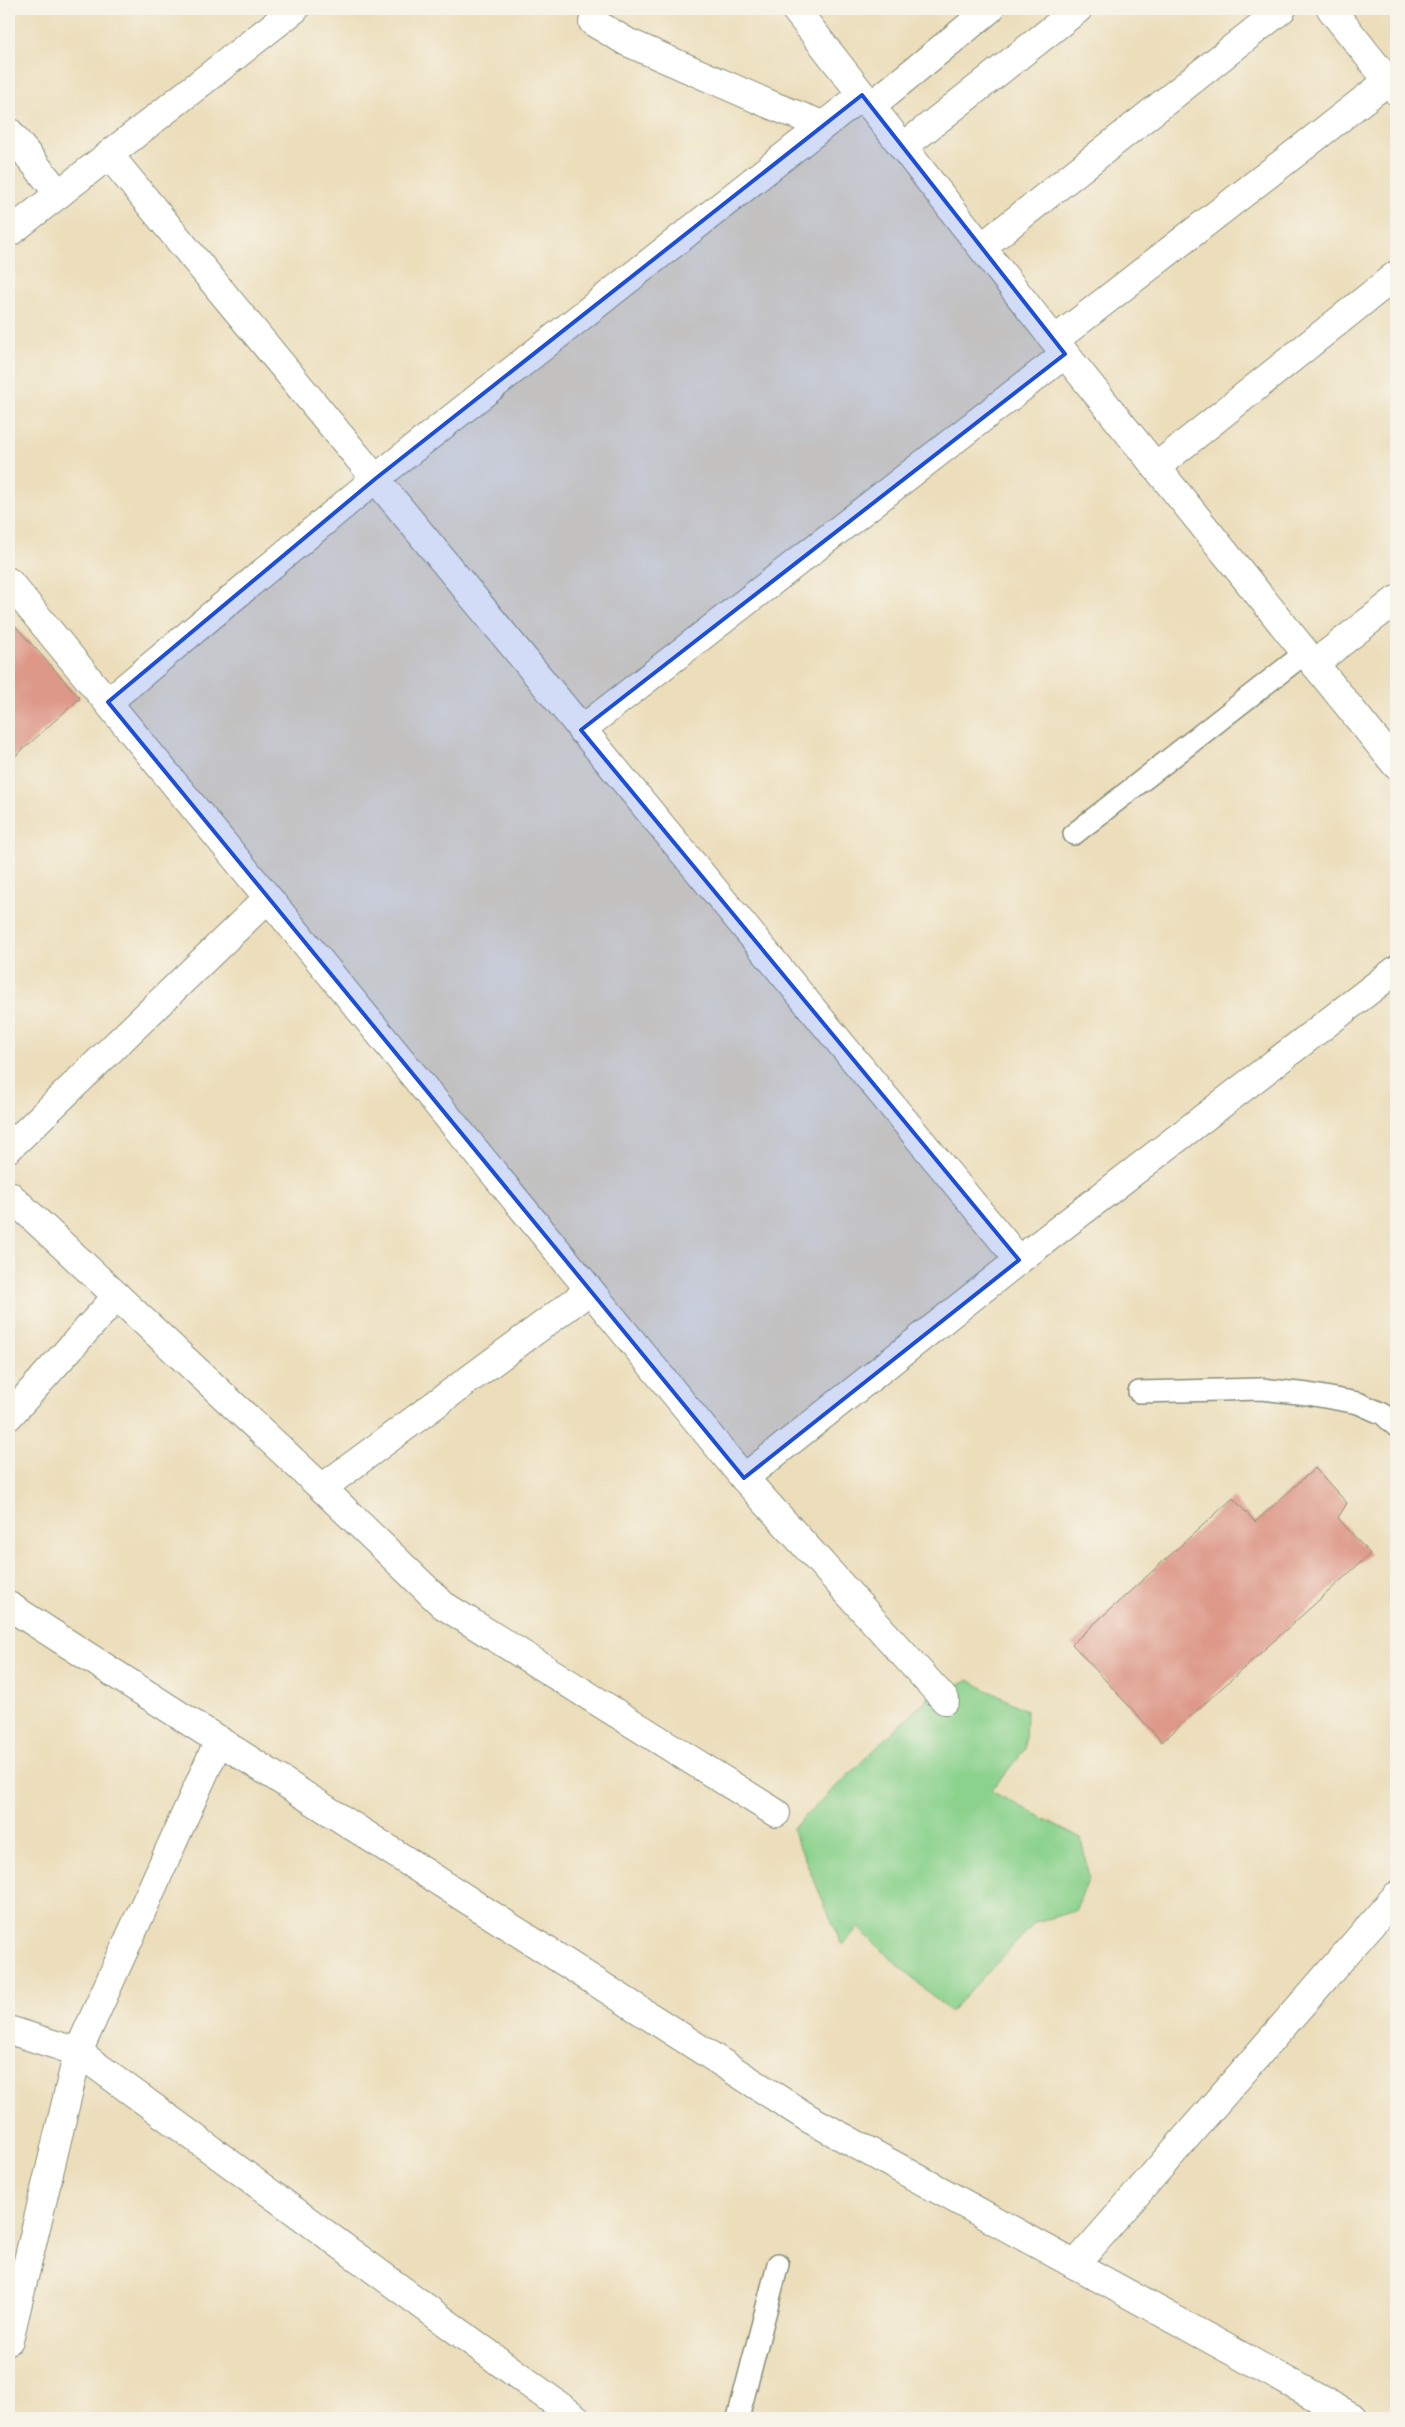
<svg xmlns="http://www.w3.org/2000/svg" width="1405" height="2427" font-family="'Libre Caslon Text',serif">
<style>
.green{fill:#8bd28d;stroke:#558860}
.building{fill:#dd9888}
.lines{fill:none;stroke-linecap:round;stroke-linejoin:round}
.lane-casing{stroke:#868e78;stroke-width:24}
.street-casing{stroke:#868e78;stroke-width:30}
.lane{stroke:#fff;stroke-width:21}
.street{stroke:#fff;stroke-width:28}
.marked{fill:#1d4ed8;fill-opacity:0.2;stroke:#1d4ed8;stroke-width:4;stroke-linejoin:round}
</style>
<rect width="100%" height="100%" fill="#f7f3e8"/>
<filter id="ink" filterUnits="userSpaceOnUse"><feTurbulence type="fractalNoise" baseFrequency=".02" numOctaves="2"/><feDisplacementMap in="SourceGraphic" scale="10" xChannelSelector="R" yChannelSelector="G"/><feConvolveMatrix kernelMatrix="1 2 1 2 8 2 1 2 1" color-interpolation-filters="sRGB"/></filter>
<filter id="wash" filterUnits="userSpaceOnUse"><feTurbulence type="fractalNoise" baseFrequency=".0096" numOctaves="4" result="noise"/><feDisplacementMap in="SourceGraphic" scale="20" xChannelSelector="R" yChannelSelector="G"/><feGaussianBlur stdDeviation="1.12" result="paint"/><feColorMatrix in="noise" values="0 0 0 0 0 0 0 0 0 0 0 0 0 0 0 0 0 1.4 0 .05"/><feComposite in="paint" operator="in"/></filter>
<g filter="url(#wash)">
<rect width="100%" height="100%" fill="#ecdebb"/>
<path class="green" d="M968,1680L1026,1710L1025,1749L991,1791L1081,1838L1089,1878L1075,1911L1036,1922L950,2012L858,1928L842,1945L792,1829L928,1698Z"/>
<g id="blocks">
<g class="building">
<path d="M9,619L80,698L9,762Z"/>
<path d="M1315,1468L1347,1503L1338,1518L1370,1554L1162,1742L1072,1644L1233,1498L1255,1522Z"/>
</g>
</g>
</g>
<g filter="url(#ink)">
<use href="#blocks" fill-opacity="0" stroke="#868e78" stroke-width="1"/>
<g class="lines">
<g class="lane-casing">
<g id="lane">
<path d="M1074,834L1305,653"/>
<path d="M1139,1392L1261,1389L1308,1394L1358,1403L1383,1414L1396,1426"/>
<path d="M738,2418L778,2264"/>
</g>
</g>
<g class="street-casing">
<g id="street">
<path d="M795,9L1065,354L1396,765"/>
<path d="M1331,9L1396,91"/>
<path d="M593,22L627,42L776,107L823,125"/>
<path d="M871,106L990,9"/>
<path d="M9,132L59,194"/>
<path d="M903,147L1078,9"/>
<path d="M109,155L1019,1260L1396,970"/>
<path d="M9,233L295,9"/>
<path d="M982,247L1282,9"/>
<path d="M1055,340L1388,81"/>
<path d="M1156,467L1396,275"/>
<path d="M9,582L744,1478L1019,1260"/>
<path d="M1314,664L1396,600"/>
<path d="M108,702L375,479L862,95"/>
<path d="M581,730L1065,354"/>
<path d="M9,1148L268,898"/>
<path d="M9,1195L322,1488L443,1605L776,1813"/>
<path d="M9,1416L117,1296"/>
<path d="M744,1478L945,1700"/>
<path d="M322,1488L589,1291"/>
<path d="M9,1606L808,2118L1354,2418"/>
<path d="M9,2030L78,2052L576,2418"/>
<path d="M1075,2265L1396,1896"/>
<path d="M9,2340L78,2052L219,1740"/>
</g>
</g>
<use href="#lane" class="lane"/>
<use href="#street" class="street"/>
</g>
</g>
<path class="marked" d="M862,95L1065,354L581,730L1019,1260L744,1478L108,702L375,479Z"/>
<rect width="1405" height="2427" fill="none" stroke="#f7f3e8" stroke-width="30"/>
</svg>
